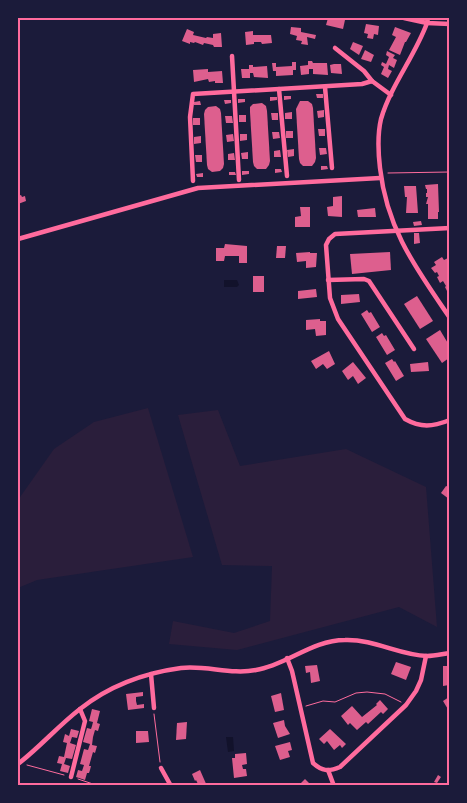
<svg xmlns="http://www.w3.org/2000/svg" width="467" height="803" font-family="Helvetica,sans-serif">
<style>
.green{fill:#2a1e3b}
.water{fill:#12122b}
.building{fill:#dd5f8e}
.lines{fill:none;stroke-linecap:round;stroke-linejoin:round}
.path{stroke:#ff6b9d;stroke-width:1}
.minor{stroke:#ff6b9d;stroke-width:4.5}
.neatline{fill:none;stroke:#ff6b9d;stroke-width:2}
</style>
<rect width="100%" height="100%" fill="#1b1b3a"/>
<g class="green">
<path d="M148,408L193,557L37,580L18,588V500L54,449L94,422Z"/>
<path d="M218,410L240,466L346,449L426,487L437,627L399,607L237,650L169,644L173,621L234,633L270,621L272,566L222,565L178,415Z"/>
</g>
<g class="water">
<path d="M224,280H237L239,285L237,287H224Z"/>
<path d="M226,737H233L234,751L228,752Z"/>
</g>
<g class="building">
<path d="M328,18L345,20L343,29L326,25Z"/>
<path d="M366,24L379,26L378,35L374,34L373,39L367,38L368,34L364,33Z"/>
<path d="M291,27L301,28V32L316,35L315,39L307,37L308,45L301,44L302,41L296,40L297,36L290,34Z"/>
<path d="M395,27L411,33L406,42H405L400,55L389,50L396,37L392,35Z"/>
<path d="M187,29L194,32L193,35L206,38L207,37L213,38V34L221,33L222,47H214L213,45L204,43L203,45L195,42L194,43L190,42V44L182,41Z"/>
<path d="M253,31V35H271L272,43L262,44L261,42H254V44L246,45L245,32Z"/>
<path d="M353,42L363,46L359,55L350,49Z"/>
<path d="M365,50L374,55L371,62L361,59Z"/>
<path d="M387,51L395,55L393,58L397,60L394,68L389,65L388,69L392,71L388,78L381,74L384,67L381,65L382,62L386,64L389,57L386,55Z"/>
<path d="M308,61H312L313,63H327L328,75L313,74V69H309V74L301,75L300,66L308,65Z"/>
<path d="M292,62H296V70H293V75L276,76V71H273L272,63H276V67L292,66Z"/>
<path d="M334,64H341L342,74L331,73L330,65Z"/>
<path d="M249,65H253V67L267,66L268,78L254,77L253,73H250V78H242L241,69H249Z"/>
<path d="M208,69V72L222,71L223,83H215V81L209,82L208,79L194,82L193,70Z"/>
<path d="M316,94H323V98H317Z"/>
<path d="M284,96H291V99L284,100Z"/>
<path d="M270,97H277V100L270,101Z"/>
<path d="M238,99H245V102L238,103Z"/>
<path d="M224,100H231V103L225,104Z"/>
<path d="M200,101L201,105H194V102Z"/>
<path d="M300,101H308L312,104L313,108L316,158L315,162L312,166H303L300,163L299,159L296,109Z"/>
<path d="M262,103L266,106L267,111L270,161L269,165L266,169H257L254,166L253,162L250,112V107L253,104Z"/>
<path d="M216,106L220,109L221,113L224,164L223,168L220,171L212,172L208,169L207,165L204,114L205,110L208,107Z"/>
<path d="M324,110V117L318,118L317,111Z"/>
<path d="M292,112V119H285V113Z"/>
<path d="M271,113H278V120H272Z"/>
<rect x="239" y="115" width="7" height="7"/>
<path d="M225,116H232L233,123H226Z"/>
<rect x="193" y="118" width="7" height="7"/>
<path d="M318,129H325V136H319Z"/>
<rect x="286" y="131" width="7" height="7"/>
<path d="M272,132H279L280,138L273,139Z"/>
<path d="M233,134L234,141L227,142L226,135Z"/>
<path d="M240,134H247V140L240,141Z"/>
<path d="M201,136V143L194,144V137Z"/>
<path d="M319,148H326L327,154L320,155Z"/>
<path d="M294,149V156L288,157L287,150Z"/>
<path d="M280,150L281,157H274V151Z"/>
<path d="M248,152V159H242L241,153Z"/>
<path d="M234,153L235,160H228V154Z"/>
<path d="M195,155H202V162H196Z"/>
<path d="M321,166H327L328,169L321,170Z"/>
<path d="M275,169H281L282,172L275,173Z"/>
<path d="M242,171H249V174L242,175Z"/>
<path d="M229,172H235L236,175H229Z"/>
<path d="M203,173V177H197L196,174Z"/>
<path d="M438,184L439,212H438V219H428V204H426L428,197H426V193H427V189H426L425,185Z"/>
<path d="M404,186H416L418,213H406L407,197H405Z"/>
<path d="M21,195L22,197L25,196L26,201L18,204V196Z"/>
<path d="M342,196V217L328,216L327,207L333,206V197Z"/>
<path d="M300,207H310V227H295V217L301,216Z"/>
<path d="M375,208L376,217H358L357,210Z"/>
<path d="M421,221L422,225L414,226L413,222Z"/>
<path d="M414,233H419L420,243L414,244Z"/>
<path d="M225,244L247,246V263H239V256H225L224,261H216V248H224Z"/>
<path d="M277,246H286L285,258H276Z"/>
<path d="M310,252V253H317L316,267L306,268V261L297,262L296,253Z"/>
<path d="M390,252L391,270L352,274L350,254Z"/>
<path d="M442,257L444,260L448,258L449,260V295L445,287L446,286L443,281L440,283L437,277L439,276L437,272L435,273L431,268L436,265L434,262Z"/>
<rect x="253" y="276" width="11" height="16"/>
<path d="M316,289L317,297L298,299V291Z"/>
<path d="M359,294L360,302L341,304V295Z"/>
<path d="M417,296L433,321L420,329L404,304Z"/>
<path d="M367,310L369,313L371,312L380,327L372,332L361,314Z"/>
<path d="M320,319V321H326V335L316,336L315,329L306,330V320Z"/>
<path d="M440,330L449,345V358L442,363L426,339Z"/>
<path d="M382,333L384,336L386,335L395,350L387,355L376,337Z"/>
<path d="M329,351L335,364L327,369L323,364L316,369L311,361Z"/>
<path d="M392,359L394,362L395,361L404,376L396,381L385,363Z"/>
<path d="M353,362L366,378L358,384L353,376L348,380L342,371Z"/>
<path d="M428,362L429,371L411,372L410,364Z"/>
<path d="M446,486L449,487V499L441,493Z"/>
<path d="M396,662L411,667L406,680L391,674Z"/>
<path d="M317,665L320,681L311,683L310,672L306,673L305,666Z"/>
<path d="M443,666H449V685L443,686Z"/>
<path d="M143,692V696L136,697V701L137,705L144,704V708L128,710L126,694Z"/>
<path d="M281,693L284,710L275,712L271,696Z"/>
<path d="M449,697V711L443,701Z"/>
<path d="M380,700L388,709L383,714L381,712L368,724L366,722L357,730L350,723L348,725L341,716L352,706L362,717L377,705L376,704Z"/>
<path d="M92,709L100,711L97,723L100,724L98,731L95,730L93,737L92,745L97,746L95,753L93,752L89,766H91L90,770L89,773H87L85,780L76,777L78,770L82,771L84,765L80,764L84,749L88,750L90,744L83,742L87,728L91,729L92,726L93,722L89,721Z"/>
<path d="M284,720L285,726L290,734L278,738L273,723Z"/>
<path d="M187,722L186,739L176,740L177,723Z"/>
<path d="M71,729L79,731L77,738L72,737L70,743L76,745L72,759L66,758L64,764L70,766L68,773L60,771L62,764L57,763L59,756L64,757L67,743L63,742L65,734L69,736Z"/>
<path d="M330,729L346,744L342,748L340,745L334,750L327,741L324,744L319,739Z"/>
<path d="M136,731H148L149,742L136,743Z"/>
<path d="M290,742L292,750L288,751L290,757L280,760L275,746Z"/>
<path d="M246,753L247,764L242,765L243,769H246L247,776L234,778L232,758H235V754Z"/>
<path d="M200,770L207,786H199L196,780L195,781L192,774Z"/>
<path d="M438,775L441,777L437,783L434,782Z"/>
<path d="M305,779L310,784L308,786H298Z"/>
</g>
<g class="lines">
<g class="path">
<path d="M388,173L450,172"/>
<path d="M306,706L323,701L335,702L356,693L367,692L385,694L401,702"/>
<path d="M154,714L160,762"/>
<path d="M27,765L64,775"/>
<path d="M78,779L99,786"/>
</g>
<g class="minor">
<path d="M404,18L427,23C415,56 391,85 381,119C377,136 378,151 380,168C387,230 416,268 450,318"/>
<path d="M428,18L427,23L450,24"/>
<path d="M335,48L364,71L372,81"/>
<path d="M232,56L239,180"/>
<path d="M325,87L332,168"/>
<path d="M279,89L287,176"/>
<path d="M193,181L190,117L193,94L362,84L372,81L391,95"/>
<path d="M450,228L335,234L329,239L326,245L330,298L338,319L405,419C421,428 432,427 450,420"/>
<path d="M18,239L198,188L380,178"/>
<path d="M328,280L364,279L369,281L414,349"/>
<path d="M287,658L292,671L313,763C322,771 328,772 340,767L406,705L416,691L421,680L426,656"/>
<path d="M151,674L154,708"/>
<path d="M18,764C40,747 58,726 80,709C109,686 144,673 181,668C206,665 231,675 256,670C287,665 312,640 345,640C374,639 399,655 427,656C435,656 442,654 450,653"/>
<path d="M161,768L171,786"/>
<path d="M328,770L334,786"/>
<path d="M71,777L85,721L80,709"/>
</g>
</g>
<rect width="467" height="803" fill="none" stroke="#1b1b3a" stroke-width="38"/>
<rect x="19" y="19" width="429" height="765" class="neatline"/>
</svg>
